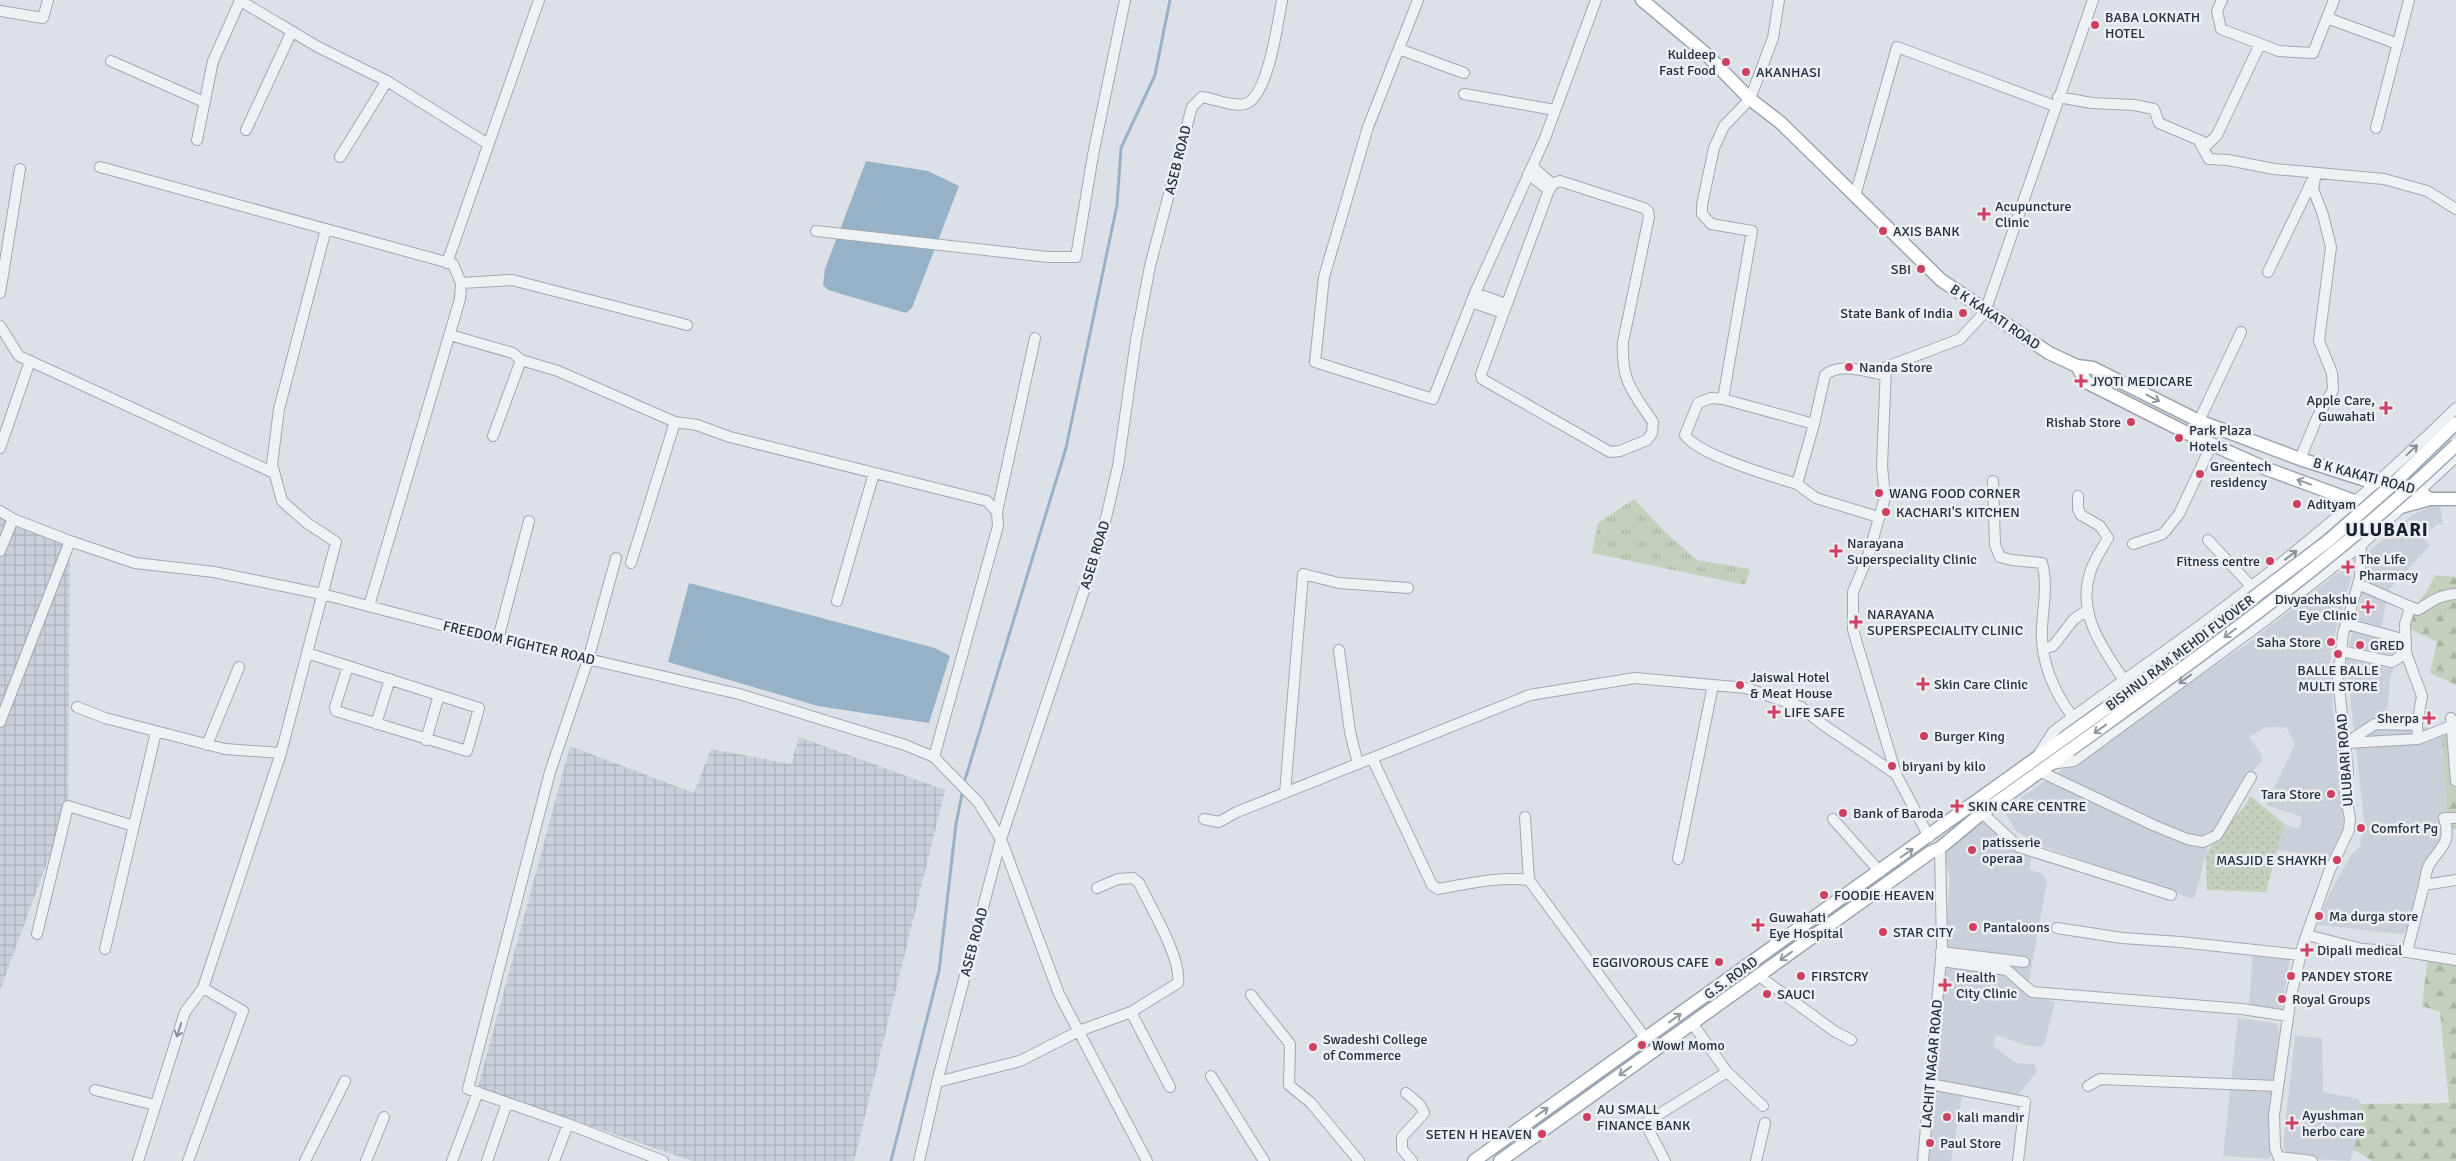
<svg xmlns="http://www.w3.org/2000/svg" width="2456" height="1161" viewBox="0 0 2456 1161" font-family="Signika,sans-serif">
	<defs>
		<pattern id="industrial-grid" width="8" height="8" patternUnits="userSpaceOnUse" patternTransform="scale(1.25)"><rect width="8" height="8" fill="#cad0d9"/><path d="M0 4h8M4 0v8" fill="none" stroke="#adb3bb"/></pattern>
		<pattern id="grass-tufts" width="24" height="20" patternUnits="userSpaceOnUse" patternTransform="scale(1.25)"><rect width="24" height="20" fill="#c4d0bd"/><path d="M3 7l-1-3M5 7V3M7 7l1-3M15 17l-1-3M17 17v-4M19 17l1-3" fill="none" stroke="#a8b3a3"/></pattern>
		<pattern id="forest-firs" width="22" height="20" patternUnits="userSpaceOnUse" patternTransform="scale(1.25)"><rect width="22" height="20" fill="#c4d0bd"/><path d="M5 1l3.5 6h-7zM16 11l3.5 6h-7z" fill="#a8b3a3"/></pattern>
		<pattern id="park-dots" width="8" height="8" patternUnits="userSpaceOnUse" patternTransform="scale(1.25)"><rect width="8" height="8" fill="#c4d0bd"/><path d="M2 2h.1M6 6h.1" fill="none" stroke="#a8b3a3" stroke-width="1.8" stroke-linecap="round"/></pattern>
	</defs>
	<rect width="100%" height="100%" fill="#dce1e7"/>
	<!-- built -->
	<path fill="#cad0d9" d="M2440 505 2443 525 2437 524 2424 537 2429 546 2389 590 2381 629 2401 637 2390 679 2387 717 2418 720 2422 728 2441 727 2447 819 2407 930 2402 934 2319 925 2317 921 2331 891 2351 855 2360 846 2364 821 2346 658 2366 578 2368 560 2367 553 2412 515 2432 506Z
		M2348 568 2352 574 2332 644 2330 667 2333 709 2350 818 2337 846 2328 857 2277 850 2280 829 2284 824 2299 829 2302 817 2266 805 2295 744 2286 727H2266L2249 737 2261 754 2262 760 2240 787 2210 839 2194 899 2038 845 2015 830 2005 813 2007 807 2250 642 2338 573Z
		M1984 821 2031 856 2030 870 2041 873 2047 881 2028 987 2030 994 2055 1002 2045 1042 2041 1047 2028 1046 1996 1035 1993 1046 2006 1056 2016 1063 2034 1064 2037 1071 2016 1098 1963 1091 1951 1161H1926L1950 879 1943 852Z
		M2253 946 2291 952 2281 1011 2249 1005Z
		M2238 1018 2275 1023 2279 1027 2270 1159 2223 1156Z
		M2295 1036 2322 1038 2323 1092 2359 1099 2361 1104 2354 1150 2350 1161 2295 1158 2288 1155 2283 1146Z"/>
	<!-- industrial -->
	<path fill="url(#industrial-grid)" d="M0 508 70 541 68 806 0 990Z
		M799 737 945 790 854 1161H692L478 1087 570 746 694 793 711 749 791 764Z"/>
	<!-- grass -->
	<path fill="url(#grass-tufts)" d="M1634 499 1665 532 1697 560 1750 569 1745 585 1592 553 1598 523Z"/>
	<!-- forest -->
	<path fill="url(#forest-firs)" d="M2435 575 2456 577V685L2430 673 2437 642 2402 625 2427 591Z
		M2456 726V829L2452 828 2447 819 2441 727Z
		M2428 955 2456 962V1161H2372L2354 1150 2361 1104 2449 1103 2440 1012 2422 1006Z"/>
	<!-- park -->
	<path fill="url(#park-dots)" d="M2251 796 2284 824 2266 892 2207 890 2206 855 2221 827 2240 812Z"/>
	<!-- water -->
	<path fill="#97b2c7" d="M866 161 928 171 959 186 912 308 906 313 828 290 823 285 825 269Z
		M689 583 935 648 950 656 929 723 818 706 668 662Z"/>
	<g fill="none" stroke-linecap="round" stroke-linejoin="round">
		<!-- stream -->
		<path stroke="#97b2c7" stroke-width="3" d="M964 783 1066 448 1117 205 1121 148 1155 75 1170 0
			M891 1161 939 971 956 824 963 789"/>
		<!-- minor casing -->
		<g stroke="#a2a8b1" stroke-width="12">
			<path id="minor" d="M239 0 318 47 387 81 488 144
				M1418 0 1368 127 1324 277 1315 362 1433 399 1475 293 1545 138 1596 0
				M1779 0 1773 38 1750 99 1724 126 1714 148 1702 205V214L1711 224 1752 231 1723 399 1814 424 1825 375C1840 362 1867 372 1885 375
				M2222 0 2217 11 2221 29 2279 51 2313 53 2334 0
				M0 11 43 18 48 0
				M2327 18 2398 44
				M1399 49 1464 73
				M111 61 204 102
				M1464 94 1555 110
				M2058 97 2092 103 2134 105 2154 109 2159 123 2208 144 2217 135 2260 44
				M2376 128 2409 0
				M246 130 292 31
				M197 140 213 61 240 1
				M2199 141 2209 159 2228 160 2274 169 2384 179 2427 191 2456 209
				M340 157 387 81
				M1532 166 1553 185
				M100 167 453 264 461 283 460 299 369 606
				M1528 174 1549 190
				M1560 181 1644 208 1648 211 1649 217 1623 342C1621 381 1632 391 1653 422L1652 433 1647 440 1620 451 1610 452 1482 379 1481 374 1549 190 1554 183Z
				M1855 196 1897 47 2055 106
				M816 231 1048 257H1076L1093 155 1125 0
				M447 263 539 0
				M2268 272 2312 181
				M461 283 512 280 687 325
				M0 293 20 169
				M1475 293 1506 304
				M1471 302 1503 313
				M0 326 19 356 274 473
				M450 335 513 353 521 360 493 436
				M521 360 558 371 675 422
				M1723 399 1711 398 1698 403 1685 435C1698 455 1772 476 1797 484
				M2199 421 2241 332
				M1814 424 1797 484 1816 498 1878 517
				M0 448 30 361
				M2300 459 2317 418 2333 390 2332 373 2319 341 2331 247 2323 215 2313 189 2316 173
				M1993 481 1995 545 2000 557 2012 560 2042 563C2048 584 2043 607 2042 628 2040 660 2054 693 2073 717
				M2078 496V509L2081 515 2100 526 2108 538C2102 549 2093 561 2090 573 2077 613 2102 648 2124 680
				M0 511 13 519 70 541 135 563 214 572 322 594 441 625 739 694 905 745 934 757 978 802 1001 839 1059 994 1147 1161
				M997 512 1035 338
				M2208 540 2251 586
				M2133 544 2163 534 2179 514 2212 444
				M0 551 13 519
				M616 558 588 660 550 772 468 1089 568 1124 663 1161
				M631 563 675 422 697 425 730 437 987 501 997 512 998 526 934 757
				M2358 584 2418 610C2431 601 2440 595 2456 594
				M837 601 874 473
				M2410 608 2405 624 2406 653 2422 696 2417 725
				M2347 624 2406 640
				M498 639 529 521
				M2043 649 2053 646 2074 619 2088 610
				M1339 650 1350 732 1358 764
				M2341 651 2392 662 2406 653
				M307 653 479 708 467 751 336 711 335 707 348 666
				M77 707 105 718 225 749 281 753
				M2451 718 2456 781
				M0 722 70 541
				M376 724 390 679
				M426 740 439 695
				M2346 743 2375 724 2417 725 2418 739 2451 726
				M2347 743 2418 739
				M207 745 239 667
				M2039 754 2053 732C2099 697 2147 664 2194 630 2286 562 2375 488 2456 408
				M1372 758 1432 885 1438 889C1467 884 1499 876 1529 880L1646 1039
				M2050 764 2074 761 2266 620 2361 545 2456 457
				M2039 771 2153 825 2187 839 2203 842 2217 835 2251 777
				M1285 793 1303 574 1339 583 1408 588
				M1982 813 2019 847 2171 895
				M1525 817 1529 880
				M1204 819 1219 822 1237 812 1530 695 1635 678 1746 688 1801 707 1822 724 1896 774
				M1833 819 1880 872
				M1929 837 1896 774 1853 630V592L1868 556 1885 497 1882 466 1886 367 1960 339 1985 312 2093 0
				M1678 859 1713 685
				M2424 885C2425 879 2426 871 2429 865 2441 846 2452 843 2444 818H2456
				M2057 928 2122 938 2180 942 2301 955
				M37 934 68 806 134 826
				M2307 935 2362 949 2407 952 2456 960
				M105 949 156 732
				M1941 952 2024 962
				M2407 952 2424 885 2456 880
				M1941 961 2007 970 2032 992 2242 1009 2288 1016
				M1759 976 1834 1031 1851 1040
				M1251 995 1290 1044 1289 1085 1311 1103 1359 1161
				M1131 1012 1170 1087
				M1692 1023 1727 1072
				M1211 1076 1264 1161
				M937 1082 1020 1061 1079 1031 1131 1012 1178 983C1182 959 1150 906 1139 883L1133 878 1118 879 1097 888
				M1930 1084 2025 1102 2018 1161
				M2088 1086 2100 1079 2278 1086
				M95 1090 155 1105
				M1406 1093 1420 1105 1424 1113 1402 1137V1149L1412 1161
				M2279 1157 2312 1161
				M138 1161 185 1012 203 988
				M188 1161 243 1011 203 988 281 753 336 542 307 523 282 501 272 464 279 409 326 229
				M305 1161 345 1081
				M366 1161 384 1117
				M452 1161 478 1092
				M487 1161 507 1103
				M554 1161 568 1124
				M919 1161 937 1082 1001 839 1086 585 1106 518 1118 466 1136 340 1150 266 1190 114 1192 107 1202 97C1216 99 1231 107 1245 104 1268 98 1278 22 1282 0
				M1665 1161 1645 1123 1727 1072 1763 1106
				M1756 1161 1765 1123
				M1923 1161 1942 947 1940 848
				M2280 1161 2275 1148 2274 1115 2291 996 2303 945 2329 872 2349 830 2350 818 2345 794 2348 772 2338 678 2343 634 2360 578 2361 545 2354 501"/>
		</g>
		<!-- major casing -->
		<g stroke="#9ca6b2" stroke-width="15">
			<path id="major" d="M1642 0 1705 53 1750 99 1781 123 1941 280 2049 353 2077 366 2093 368 2199 421 2300 459 2375 483 2419 491 2430 499
				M2077 366 2086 382 2191 435 2267 469 2354 501 2373 506 2401 507 2430 499H2456
				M2392 485 2456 423
				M1474 1161 2063 739
				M1500 1161 1931 852 1940 848 1982 813 2070 750"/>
		</g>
		<!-- minor -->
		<use href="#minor" stroke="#eff2f5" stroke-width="10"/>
		<!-- major -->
		<use href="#major" stroke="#fff" stroke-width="12"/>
		<!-- major-bridge casing -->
		<g stroke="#9ca6b2" stroke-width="15" stroke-linecap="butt">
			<path id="major-bridge" d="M2063 739 2129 692 2328 541 2392 485
				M2070 750C2203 654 2337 559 2456 445"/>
		</g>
		<!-- major-bridge -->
		<use href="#major-bridge" stroke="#fff" stroke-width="12"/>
	</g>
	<!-- one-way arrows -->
	<defs><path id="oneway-shaft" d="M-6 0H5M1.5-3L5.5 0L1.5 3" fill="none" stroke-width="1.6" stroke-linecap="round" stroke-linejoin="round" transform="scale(1.25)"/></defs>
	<g stroke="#92989e">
		<use href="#oneway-shaft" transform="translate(2153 398) rotate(27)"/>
		<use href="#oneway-shaft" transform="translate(2304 482) rotate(-160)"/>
		<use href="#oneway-shaft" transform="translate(2230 633) rotate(143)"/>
		<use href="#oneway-shaft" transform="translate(2100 729) rotate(144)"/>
		<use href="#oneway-shaft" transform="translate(1907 853) rotate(-35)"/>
		<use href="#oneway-shaft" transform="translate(1786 956) rotate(144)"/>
		<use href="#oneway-shaft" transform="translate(1675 1018) rotate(-36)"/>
		<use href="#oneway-shaft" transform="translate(1625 1071) rotate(144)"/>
		<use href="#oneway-shaft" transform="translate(1542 1112) rotate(-35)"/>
	</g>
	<g stroke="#8a9199">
		<use href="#oneway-shaft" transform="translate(2412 450) rotate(-43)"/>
		<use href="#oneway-shaft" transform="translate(2291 555) rotate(-38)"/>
		<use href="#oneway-shaft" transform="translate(2185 679) rotate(144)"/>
		<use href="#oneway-shaft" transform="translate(179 1030) rotate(108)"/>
	</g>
	<!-- markers -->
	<g fill="#ce3f60" stroke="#ecf0f4" stroke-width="2">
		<circle cx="2095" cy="25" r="5"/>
		<circle cx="1726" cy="62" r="5"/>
		<circle cx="1746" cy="72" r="5"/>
		<path d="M1981.5 206.5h5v5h5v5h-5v5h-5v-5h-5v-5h5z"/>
		<circle cx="1883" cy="231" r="5"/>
		<circle cx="1921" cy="269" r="5"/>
		<circle cx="1963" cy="313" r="5"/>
		<circle cx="1849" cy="367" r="5"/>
		<path d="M2078.5 373.5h5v5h5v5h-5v5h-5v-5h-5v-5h5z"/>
		<path d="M2383.5 400.5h5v5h5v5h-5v5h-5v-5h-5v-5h5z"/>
		<circle cx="2131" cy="422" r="5"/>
		<circle cx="2179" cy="438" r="5"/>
		<circle cx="2200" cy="474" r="5"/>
		<circle cx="1879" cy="493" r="5"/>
		<circle cx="2297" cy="504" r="5"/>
		<circle cx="1886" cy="512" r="5"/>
		<path d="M1833.5 543.5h5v5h5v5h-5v5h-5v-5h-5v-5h5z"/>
		<circle cx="2270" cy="561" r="5"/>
		<path d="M2345.5 559.5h5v5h5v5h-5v5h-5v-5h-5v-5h5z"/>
		<path d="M2365.5 599.5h5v5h5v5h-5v5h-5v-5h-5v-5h5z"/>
		<path d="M1853.5 614.5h5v5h5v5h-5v5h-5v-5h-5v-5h5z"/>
		<circle cx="2331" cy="642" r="5"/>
		<circle cx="2360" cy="645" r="5"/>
		<circle cx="2338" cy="654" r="5"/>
		<path d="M1920.5 676.5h5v5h5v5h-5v5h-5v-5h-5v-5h5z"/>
		<circle cx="1740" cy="685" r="5"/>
		<path d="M1771.5 704.5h5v5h5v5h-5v5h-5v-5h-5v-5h5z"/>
		<path d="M2426.5 710.5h5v5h5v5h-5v5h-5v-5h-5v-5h5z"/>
		<circle cx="1924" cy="736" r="5"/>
		<circle cx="1892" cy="766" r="5"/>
		<circle cx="2331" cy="794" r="5"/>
		<path d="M1954.5 798.5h5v5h5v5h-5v5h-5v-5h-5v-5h5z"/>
		<circle cx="1843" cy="813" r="5"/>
		<circle cx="2361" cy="828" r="5"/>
		<circle cx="1972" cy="850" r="5"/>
		<circle cx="2337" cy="860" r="5"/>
		<circle cx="1824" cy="895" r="5"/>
		<circle cx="2319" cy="916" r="5"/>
		<path d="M1755.5 917.5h5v5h5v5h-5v5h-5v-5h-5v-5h5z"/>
		<circle cx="1973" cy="927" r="5"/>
		<circle cx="1883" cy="932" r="5"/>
		<path d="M2304.5 942.5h5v5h5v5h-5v5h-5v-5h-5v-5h5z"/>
		<circle cx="1719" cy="962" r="5"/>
		<circle cx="1801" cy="976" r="5"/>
		<circle cx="2291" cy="976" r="5"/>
		<path d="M1942.5 977.5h5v5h5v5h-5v5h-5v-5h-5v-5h5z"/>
		<circle cx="1767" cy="994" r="5"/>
		<circle cx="2282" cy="999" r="5"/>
		<circle cx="1642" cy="1045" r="5"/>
		<circle cx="1313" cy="1047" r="5"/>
		<circle cx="1587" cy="1117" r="5"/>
		<circle cx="1947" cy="1117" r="5"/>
		<path d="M2289.5 1115.5h5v5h5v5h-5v5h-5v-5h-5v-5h5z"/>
		<circle cx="1542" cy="1134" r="5"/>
		<circle cx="1930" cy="1143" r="5"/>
	</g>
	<g text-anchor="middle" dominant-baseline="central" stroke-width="5" stroke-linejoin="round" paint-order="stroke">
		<!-- poi labels -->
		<g font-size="14" fill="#26303d" stroke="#ecf0f4" text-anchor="start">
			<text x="2105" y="17">BABA LOKNATH<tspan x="2105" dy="16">HOTEL</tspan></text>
			<text x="1716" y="54" text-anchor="end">Kuldeep<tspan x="1716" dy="16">Fast Food</tspan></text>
			<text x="1756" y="72">AKANHASI</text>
			<text x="1995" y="206">Acupuncture<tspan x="1995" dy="16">Clinic</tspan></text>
			<text x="1893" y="231">AXIS BANK</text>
			<text x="1911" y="269" text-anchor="end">SBI</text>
			<text x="1953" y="313" text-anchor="end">State Bank of India</text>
			<text x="1859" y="367">Nanda Store</text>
			<text x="2091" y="381">JYOTI MEDICARE</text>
			<text x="2375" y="400" text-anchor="end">Apple Care,<tspan x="2375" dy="16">Guwahati</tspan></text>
			<text x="2121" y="422" text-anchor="end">Rishab Store</text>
			<text x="2189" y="430">Park Plaza<tspan x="2189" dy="16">Hotels</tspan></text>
			<text x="2210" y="466">Greentech<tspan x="2210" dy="16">residency</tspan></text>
			<text x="1889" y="493">WANG FOOD CORNER</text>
			<text x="2307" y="504">Adityam</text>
			<text x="1896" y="512">KACHARI'S KITCHEN</text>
			<text x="1847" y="543">Narayana<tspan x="1847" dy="16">Superspeciality Clinic</tspan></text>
			<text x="2359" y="559">The Life<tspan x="2359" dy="16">Pharmacy</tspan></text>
			<text x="2260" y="561" text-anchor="end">Fitness centre</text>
			<text x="2357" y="599" text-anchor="end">Divyachakshu<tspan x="2357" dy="16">Eye Clinic</tspan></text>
			<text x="1867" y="614">NARAYANA<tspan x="1867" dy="16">SUPERSPECIALITY CLINIC</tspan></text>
			<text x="2321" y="642" text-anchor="end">Saha Store</text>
			<text x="2370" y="645">GRED</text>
			<text x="2338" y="670" text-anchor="middle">BALLE BALLE<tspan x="2338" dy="16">MULTI STORE</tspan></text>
			<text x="1750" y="677">Jaiswal Hotel<tspan x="1750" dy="16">&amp; Meat House</tspan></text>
			<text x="1934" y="684">Skin Care Clinic</text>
			<text x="1784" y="712">LIFE SAFE</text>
			<text x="2419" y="718" text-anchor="end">Sherpa</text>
			<text x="1934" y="736">Burger King</text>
			<text x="1902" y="766">biryani by kilo</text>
			<text x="2321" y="794" text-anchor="end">Tara Store</text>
			<text x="1968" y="806">SKIN CARE CENTRE</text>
			<text x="1853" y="813">Bank of Baroda</text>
			<text x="2371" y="828">Comfort Pg</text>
			<text x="1982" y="842">patisserie<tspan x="1982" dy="16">operaa</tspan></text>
			<text x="2327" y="860" text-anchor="end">MASJID E SHAYKH</text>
			<text x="1834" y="895">FOODIE HEAVEN</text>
			<text x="2329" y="916">Ma durga store</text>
			<text x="1769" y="917">Guwahati<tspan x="1769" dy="16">Eye Hospital</tspan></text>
			<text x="1983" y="927">Pantaloons</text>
			<text x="1893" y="932">STAR CITY</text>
			<text x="2317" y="950">Dipali medical</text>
			<text x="1709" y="962" text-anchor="end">EGGIVOROUS CAFE</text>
			<text x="1811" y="976">FIRSTCRY</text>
			<text x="2301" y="976">PANDEY STORE</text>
			<text x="1956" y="977">Health<tspan x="1956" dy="16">City Clinic</tspan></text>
			<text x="1777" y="994">SAUCI</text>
			<text x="2292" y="999">Royal Groups</text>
			<text x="1323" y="1039">Swadeshi College<tspan x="1323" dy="16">of Commerce</tspan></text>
			<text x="1652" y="1045">Wow! Momo</text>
			<text x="1597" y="1109">AU SMALL<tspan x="1597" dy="16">FINANCE BANK</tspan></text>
			<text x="2302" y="1115">Ayushman<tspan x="2302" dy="16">herbo care</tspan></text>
			<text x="1957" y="1117">kali mandir</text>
			<text x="1532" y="1134" text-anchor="end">SETEN H HEAVEN</text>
			<text x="1940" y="1143">Paul Store</text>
		</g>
		<!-- street labels -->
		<g font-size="14" fill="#26303d" stroke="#ecf0f4">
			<text transform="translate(1178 160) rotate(-76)">ASEB ROAD</text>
			<text transform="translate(1995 317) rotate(34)">B K KAKATI ROAD</text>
			<text transform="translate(2364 476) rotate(15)">B K KAKATI ROAD</text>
			<text transform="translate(1095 555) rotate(-73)">ASEB ROAD</text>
			<text transform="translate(519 643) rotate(13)">FREEDOM FIGHTER ROAD</text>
			<text transform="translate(2180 653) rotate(-37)">BISHNU RAM MEHDI FLYOVER</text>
			<text transform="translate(2345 760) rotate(-94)">ULUBARI ROAD</text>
			<text transform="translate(974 942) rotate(-75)">ASEB ROAD</text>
			<text transform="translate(1731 978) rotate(-36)">G.S. ROAD</text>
			<text transform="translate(1932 1064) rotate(-85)">LACHIT NAGAR ROAD</text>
		</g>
		<!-- district labels -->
		<g font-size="19" font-weight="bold" letter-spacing="1" fill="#19212d" stroke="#ecf0f4">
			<text x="2387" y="530">ULUBARI</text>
		</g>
	</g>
</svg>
